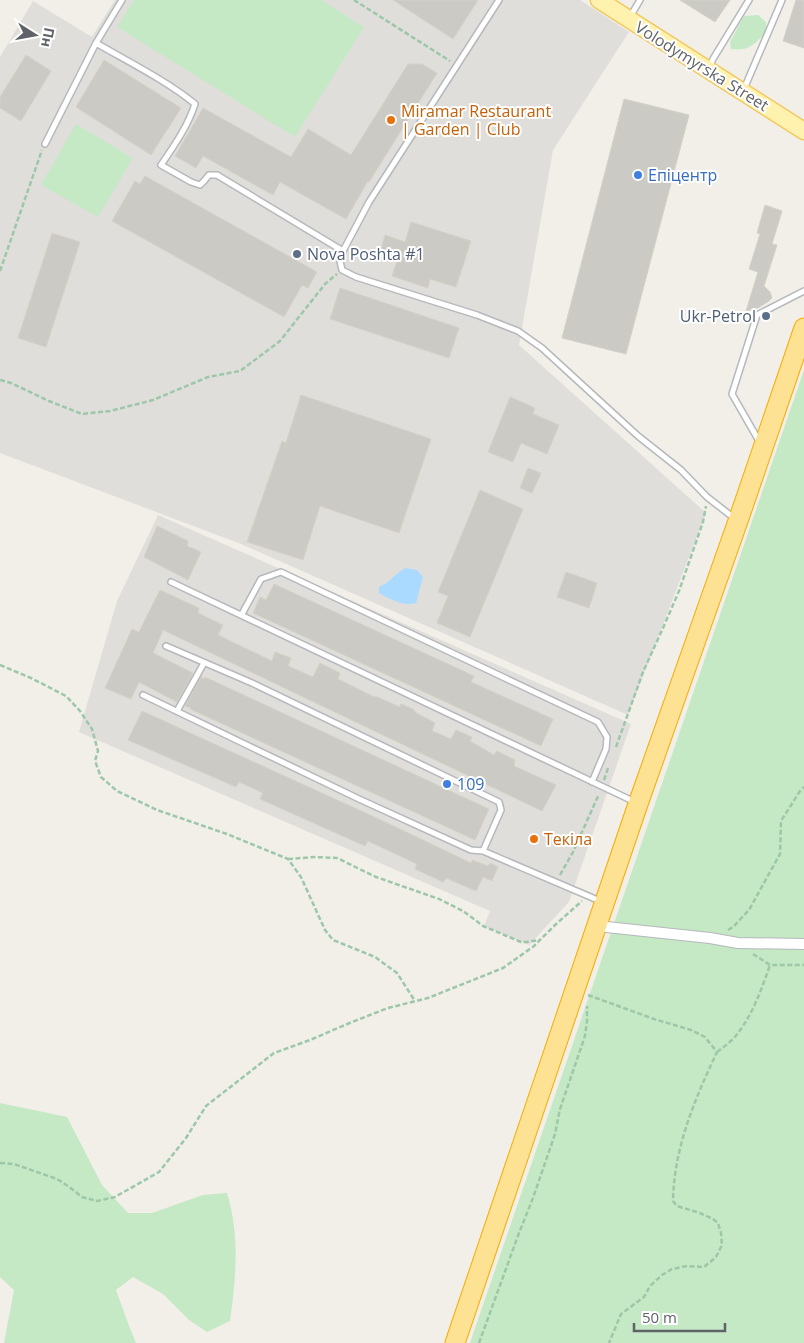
<svg xmlns="http://www.w3.org/2000/svg" width="804" height="1343" viewBox="0 0 804 1343" font-family="'Open Sans',sans-serif">
	<rect width="100%" height="100%" fill="#f1efe8"/>
	<!-- industrial -->
	<path fill="#e0deda" d="M115 0H580L629 32 553 150 519 345 706 513 628 715 241 544 0 453V57L33 1 92 37Z
		M158 515 631 724 569 902 529 945 484 926 490 911 79 732 117 601Z"/>
	<!-- green -->
	<path fill="#c5e8c5" d="M134 0H321L364 27 295 137 117 27Z
		M758 15 766 22V32C754 45 749 51 731 49L730 42 744 16Z
		M76 124 133 158 98 217 41 185Z
		M804 370V1343H470Z
		M0 1103 67 1117 102 1185 128 1213H152L203 1195 227 1193C240 1236 236 1277 230 1321L207 1332 189 1320 163 1294 133 1277 116 1290 129 1326 136 1343H4L14 1290 0 1277Z"/>
	<!-- water -->
	<path fill="#aadaff" d="M405 568 417 570 423 577 416 603C403 607 390 599 379 593V587C389 583 395 574 405 568Z"/>
	<!-- building -->
	<path fill="#cccac5" stroke="#d6d1c6" d="M393 0H478L453 39Z
		M680 0H730L715 22Z
		M796 0H804V48L783 41Z
		M26 55 51 71 21 121 0 108V97Z
		M104 60 181 108 151 155 76 107Z
		M408 64H422L437 73 369 182 368 181 346 219 280 182 273 195 203 156 196 168 175 156 203 108 291 157 308 129 351 155Z
		M624 99 689 115 626 354 562 338Z
		M145 176 317 272 308 288 302 285 284 317 112 221 135 181 140 184Z
		M765 205 782 211 772 244 777 245 764 286 770 292 772 298 769 301 758 308 746 311 758 272 749 269 760 234 757 233Z
		M411 222 471 241 456 287 430 279 428 288 392 276 399 256 381 250 385 235 405 242Z
		M52 233 80 242 46 347 18 338Z
		M340 288 459 328 449 358 330 319Z
		M301 395 431 439 399 533 320 506 303 560 247 542 282 441 286 443Z
		M510 397 535 408 533 414 559 425 547 454 521 443 513 462 488 452Z
		M528 468 541 473 532 493 520 488Z
		M480 490 523 509 470 637 437 623 448 596 438 592Z
		M157 526 188 541 187 546 201 552 188 580 144 557Z
		M566 572 597 583 589 608 557 597Z
		M274 584 474 676 471 682 553 719 541 746 253 613 260 597 266 600Z
		M160 590 199 608 198 613 223 625 218 635 272 661 275 652 291 658 288 666 313 677 320 663 340 673 338 679 374 697H377L400 707 401 704 413 709 416 713 435 723 432 731 451 739 456 730 472 737 470 741 494 755 497 751 515 760 514 766 556 785 542 811 163 630 153 653 193 673 177 702 139 682 131 699 105 688 132 629 139 632Z
		M201 677 205 679V677L489 809 475 840 190 709 191 708 185 706Z
		M142 711 381 820 471 863 472 860 488 866 490 863 498 867 492 881 483 877 476 891 446 878 443 882 415 869 417 864 368 841 365 846 260 799 263 793 239 782 236 787 128 740Z"/>
	<g fill="none" stroke-linecap="round" stroke-linejoin="round">
		<!-- lane casing -->
		<g stroke="#b5b8bc" stroke-width="8">
			<path id="lane" d="M499 0 369 202 343 251 340 261 342 270 356 277 477 315 518 331 542 348 638 436 681 470 707 497 734 518
				M630 17 640 0
				M96 43C127 61 167 81 195 104 188 126 174 146 161 165L191 182 200 185 204 181 209 175H217L343 251
				M709 68 713 59 749 0
				M744 89 782 0
				M45 144 96 43 122 0
				M759 441 732 394 757 315 804 291
				M171 582 635 802
				M242 614 261 579 281 572 598 722 607 737 606 749 592 782
				M166 646 252 683 499 802 501 810 483 851
				M143 695 359 799 471 850 483 851 600 901
				M177 711 204 663"/>
		</g>
		<!-- street casing -->
		<g stroke="#b5b8bc" stroke-width="12">
			<path id="street" d="M597 926 710 938 738 943 804 944"/>
		</g>
		<!-- primary casing -->
		<g stroke="#f2c960" stroke-width="19">
			<path id="primary" d="M599 0 804 131"/>
		</g>
		<!-- highway casing -->
		<g stroke="#f9ab00" stroke-width="21">
			<path id="highway" d="M455 1343 638 804 738 521 804 328"/>
		</g>
		<!-- path -->
		<path stroke="#9cc7a9" stroke-width="2.5" stroke-dasharray="5 2.5" stroke-linecap="butt" d="M354 0 450 61
			M0 271 42 150
			M0 380 11 383 49 401 82 414 110 411 153 400 208 377 240 371 280 341 325 284 337 274
			M0 665 31 678 66 696 80 711 92 729 98 751 95 761 101 777 117 791 157 810 227 834 288 859 301 877 325 930 333 940 375 957 397 973 415 1001
			M616 747 643 672 663 628 679 591 703 522 706 506
			M604 780 608 768
			M288 859 315 857 337 858 376 877 439 899 463 911 483 926 521 942H527L540 940
			M560 875 573 852 599 794
			M728 930 733 927 749 910 780 854 781 821 800 791 804 787
			M753 954 770 965H804
			M588 995 654 1019 691 1030 705 1037 717 1052C695 1099 674 1147 673 1201L677 1206 700 1213 713 1219 718 1223 721 1233 722 1245 716 1257 709 1263 704 1267 687 1266 672 1269 662 1275 650 1286 644 1297 621 1314 609 1343
			M717 1052C722 1048 728 1044 733 1039 751 1019 761 991 770 965
			M0 1163 14 1164 57 1179 68 1186 82 1197 97 1201 115 1197 159 1172 186 1138 206 1106 274 1053 310 1040 352 1022 388 1008 428 998 503 968 534 946 555 925 582 901
			M479 1343 519 1233 533 1198 555 1134 560 1109 585 1036 587 1021V1006"/>
		<!-- lane -->
		<use href="#lane" stroke="#fff" stroke-width="5"/>
		<!-- street -->
		<use href="#street" stroke="#fff" stroke-width="10"/>
		<!-- primary -->
		<use href="#primary" stroke="#fff2af" stroke-width="16"/>
		<!-- highway -->
		<use href="#highway" stroke="#fde293" stroke-width="19"/>
	</g>
	<!-- markers -->
	<g fill="#e8710a" stroke="#fff" stroke-width="2">
		<circle cx="391" cy="120" r="5"/>
		<circle cx="534" cy="839" r="5"/>
	</g>
	<g fill="#3f7fe0" stroke="#fff" stroke-width="2">
		<circle cx="638" cy="175" r="5"/>
		<circle cx="447" cy="784" r="5"/>
	</g>
	<g fill="#5c6f8a" stroke="#fff" stroke-width="2">
		<circle cx="297" cy="254" r="5"/>
		<circle cx="766" cy="316" r="5"/>
	</g>
	<g text-anchor="middle" dominant-baseline="central" stroke-width="4" stroke-linejoin="round" paint-order="stroke">
		<!-- street labels -->
		<g font-size="16" fill="#5f6368" stroke="#fff">
			<text transform="translate(702 66) rotate(32)">Volodymyrska Street</text>
		</g>
		<!-- food labels -->
		<g font-size="16" fill="#c56008" stroke="#fff" text-anchor="start">
			<text x="401" y="111">Miramar Restaurant<tspan x="401" dy="18">| Garden | Club</tspan></text>
			<text x="544" y="839">Текіла</text>
		</g>
		<!-- shop labels -->
		<g font-size="16" fill="#366cbe" stroke="#fff" text-anchor="start">
			<text x="648" y="175">Епіцентр</text>
			<text x="457" y="784">109</text>
		</g>
		<!-- service labels -->
		<g font-size="16" fill="#4e5e75" stroke="#fff" text-anchor="start">
			<text x="307" y="254">Nova Poshta #1</text>
			<text x="756" y="316" text-anchor="end">Ukr-Petrol</text>
		</g>
	</g>
	<!-- north arrow -->
	<g transform="translate(35 35) rotate(101)" stroke="#ffffff" stroke-width="4" paint-order="stroke">
	<path d="M0-4L9 19L0 12L-9 19Z" fill="#5f6368"/>
	<text y="-8" font-size="14" font-weight="bold" text-anchor="middle" fill="#5f6368">Пн</text>
	</g>
	<!-- scale -->
	<path d="M634 1323v8h91v-8" fill="none" stroke="#5f6368" stroke-width="2.5"/>
	<text x="642" y="1323" font-size="15" fill="#5f6368" stroke="#ffffff" stroke-width="4" paint-order="stroke">50 m</text>
</svg>
